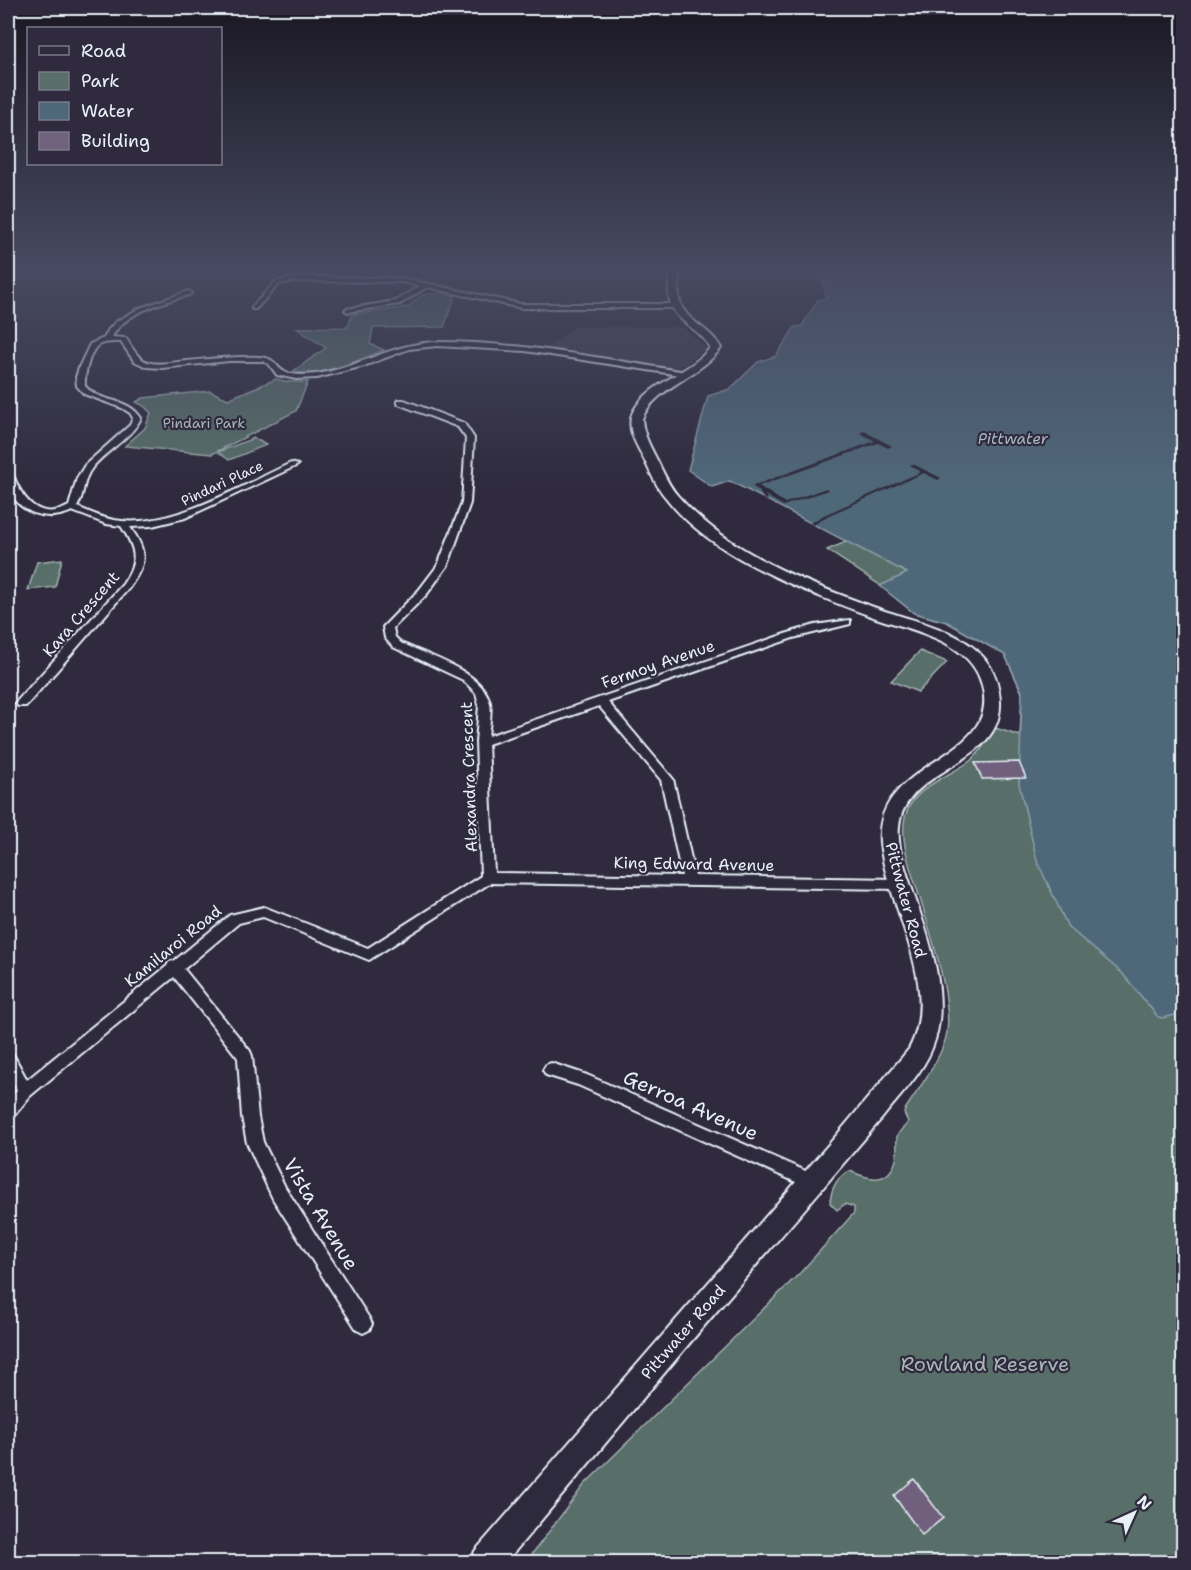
<svg xmlns="http://www.w3.org/2000/svg" width="1191" height="1570" viewBox="0 0 1191 1570" font-family="'Shantell Sans',sans-serif">
	<rect width="100%" height="100%" fill="#2f2a3d"/>
	<filter id="ink" filterUnits="userSpaceOnUse"><feTurbulence type="fractalNoise" baseFrequency=".0167" numOctaves="2"/><feDisplacementMap in="SourceGraphic" scale="12" xChannelSelector="R" yChannelSelector="G"/><feConvolveMatrix kernelMatrix="1 2 1 2 8 2 1 2 1" color-interpolation-filters="sRGB"/></filter>
	<g filter="url(#ink)">
		<!-- built -->
		<path fill="#423a50" d="M576 327H683L707 349 678 369 546 348Z"/>
		<!-- green -->
		<path fill="#596e68" stroke="#a0b0b0" stroke-width="1.5" d="M442 293 455 296 444 327 373 328 370 344 384 350C360 360 317 379 292 372L326 348 296 328 348 327 352 315 408 307 422 295Z
			M276 379 288 382H308L296 411 212 454 125 446 145 428 151 413 144 406 136 402 143 398 210 391 228 399Z
			M254 438 266 445 229 460 218 452Z
			M848 541 888 562H920L1184 827 1183 1562H526L584 1485 800 1273 854 1213V1207L845 1204 837 1210 830 1203C831 1190 836 1177 850 1171 868 1179 888 1186 896 1160 898 1153 896 1144 897 1137 899 1130 905 1128 908 1122L904 1113 906 1108C919 1088 944 1055 947 1032 952 995 930 932 919 895 911 871 897 835 907 811 918 785 950 776 970 761 981 753 988 739 995 728L1020 736 1022 693 1005 655 947 622 914 613 877 583 827 550Z
			M62 559 55 587 28 590 37 562Z
			M920 651 947 662 918 692 891 681Z"/>
		<!-- water -->
		<path fill="#4f6879" stroke="#8c9fac" stroke-width="1.5" d="M813 268H1183V1013L1163 1018 1158 1017 1122 973 1068 927 1037 861 1019 784 1022 692 1005 655 947 622 914 613 880 586 907 573 730 481 712 487 688 470 708 396 730 389 758 362 776 356 795 327 802 326 818 300 827 298 819 271Z"/>
		<!-- pier -->
		<path fill="#2f2a3d" d="M864 431 892 446 888 448 878 443 759 486 785 503 826 488 828 490 783 506 765 495 768 501 763 498 759 491 752 486 875 441 860 433Z
			M913 464 941 478 938 480 924 473 827 516 814 525 810 523 824 515 921 472 910 465Z"/>
		<!-- building -->
		<path fill="#70617d" stroke="#e8f1f8" stroke-width="1.5" d="M1019 762 1026 778 982 779 975 763Z
			M914 1479 943 1518 922 1535 894 1496Z"/>
		<g fill="none" stroke-linecap="round" stroke-linejoin="round">
			<!-- minor casing -->
			<g stroke="#e8f1f8" stroke-width="4">
				<path id="minor" d="M12 268H21L8 275V271Z
					M295 277 402 278 521 304H676L679 306 676 308H521L427 287 400 304 348 312 345 310 346 309 396 301 420 286 402 282 295 281 279 284 256 309H252V307L275 282Z
					M189 291 191 292V294C166 302 125 311 112 337L126 338C132 348 139 361 151 363 162 365 175 362 187 361 211 359 235 356 259 357 277 358 274 367 285 372 294 376 307 375 316 374 358 368 395 342 439 342 522 342 604 359 686 372L690 374 686 376 525 351 437 346 409 349 364 366 317 378 296 379 277 375 269 364 262 361H229L162 368 147 367 134 361 121 342C113 342 103 341 96 347 89 355 84 376 85 386 100 404 127 396 141 418 131 439 106 450 92 468 82 480 85 495 77 507 92 513 106 520 122 521 175 526 243 485 291 463L298 465 185 518 152 526 130 527C148 552 147 563 129 588L26 706H18L16 703 18 700 123 584C139 560 136 549 121 526L106 524 72 511C47 523 15 513 8 484 7 480 8 474 8 470L12 472C22 500 39 522 69 506L77 478 85 465 130 425 133 418 130 413 122 408 84 394 77 386 76 377 80 365 90 344 104 338 109 329 117 321 140 308Z
					M398 400H404L464 423 474 438 470 503 448 565 427 594 393 628 395 637 401 643C427 655 484 672 490 703 492 713 489 726 488 736L785 634 815 625 850 620V624L793 638 608 702 673 779 695 876 900 879 905 881 907 884 905 887 900 889 490 883 369 960 263 917 239 923 184 969 250 1051 252 1056 258 1117 263 1142 285 1187 369 1318 372 1324 369 1330 363 1333 357 1330 273 1199 247 1143 242 1117 238 1058 174 977 30 1096 13 1117 8 1119V1101L17 1090 8 1073V1053L13 1054 27 1080 167 966 169 962 174 961 230 915 264 907 368 948 481 876 476 742 479 705 476 693 463 680 393 647 385 638 383 627 419 590 438 565 462 503 466 438 458 427 398 404ZM599 706 661 780 682 876 494 873 488 744Z
					M551 1063 587 1075 819 1177 821 1182 819 1187 813 1190 807 1187 578 1085 546 1075 543 1070 546 1065Z"/>
			</g>
			<!-- secondary casing -->
			<g stroke="#e8f1f8" stroke-width="4">
				<path id="secondary" d="M670 268H680C679 279 677 292 680 302 686 322 712 329 721 348 701 376 654 388 642 419 643 435 651 448 658 462 664 474 669 486 678 496 728 553 809 584 879 609 913 621 960 629 984 658 995 671 999 684 1000 701 1003 761 921 765 902 813 893 838 904 865 912 889 927 934 950 991 935 1040 926 1070 902 1093 883 1117 854 1151 826 1184 797 1218 698 1331 603 1447 506 1562H471L475 1551 836 1136 909 1049C943 986 886 905 880 842 873 756 1010 761 980 679 966 640 911 630 876 618 856 611 836 603 816 595 764 573 703 545 667 499 657 488 651 474 645 461 637 445 624 427 634 410 650 382 690 373 710 348 701 329 676 323 670 302 667 291 670 279 670 268Z"/>
			</g>
			<!-- minor -->
			<use href="#minor" fill="#2f2a3d" fill-rule="evenodd"/>
			<!-- secondary -->
			<use href="#secondary" fill="#2f2a3d" fill-rule="evenodd"/>
		</g>
	</g>
	<!-- sky -->
	<linearGradient id="sky" x2="0" y2="1"><stop stop-color="#1a1722"/><stop offset="0.55" stop-color="#474a62"/><stop offset="1" stop-color="#474a62" stop-opacity="0"/></linearGradient>
	<rect width="1191" height="488" fill="url(#sky)"/>
	<g text-anchor="middle" dominant-baseline="central" stroke-width="4.5" stroke-linejoin="round" paint-order="stroke">
		<!-- far-park labels -->
		<g font-size="14" fill="#a8b6b7" stroke="#2f2a3d">
			<text x="204" y="423">Pindari Park</text>
		</g>
		<!-- far-street labels -->
		<g font-size="14" fill="#e8f1f8" stroke="#2f2a3d">
			<text transform="translate(222 483) rotate(-25)">Pindari Place</text>
		</g>
		<!-- far-water labels -->
		<g font-size="15" font-style="italic" fill="#abbac5" stroke="#2f2a3d">
			<text x="1013" y="439">Pittwater</text>
		</g>
		<!-- street labels -->
		<g font-size="16" fill="#e8f1f8" stroke="#2f2a3d">
			<text transform="translate(81 614) rotate(-49)">Kara Crescent</text>
			<text transform="translate(658 664) rotate(-19)">Fermoy Avenue</text>
			<text transform="translate(469 777) rotate(-92)">Alexandra Crescent</text>
			<text transform="translate(694 864) rotate(1)">King Edward Avenue</text>
			<text transform="translate(906 900) rotate(75)">Pittwater Road</text>
			<text transform="translate(173 946) rotate(-39)">Kamilaroi Road</text>
			<text transform="translate(683 1332) rotate(-49)">Pittwater Road</text>
		</g>
		<!-- near-street labels -->
		<g font-size="20" fill="#e8f1f8" stroke="#2f2a3d">
			<text transform="translate(691 1105) rotate(24)">Gerroa Avenue</text>
			<text transform="translate(321 1214) rotate(59)">Vista Avenue</text>
		</g>
		<!-- near-park labels -->
		<g font-size="20" fill="#a8b6b7" stroke="#2f2a3d">
			<text x="985" y="1364">Rowland Reserve</text>
		</g>
	</g>
	<!-- margin -->
	<rect width="1191" height="1570" fill="none" stroke="#2f2a3d" stroke-width="30"/>
	<rect x="15" y="15" width="1161" height="1540" fill="none" stroke="#e8f1f8" stroke-width="2" filter="url(#ink)"/>
	<!-- legend -->
	<rect x="27" y="27" width="195" height="138" fill="#2f2a3d" stroke="#797a88" stroke-width="1.5"/>
	<rect x="39" y="46" width="30" height="9" fill="#2f2a3d" stroke="#797a88" stroke-width="1.5"/>
	<text x="81" y="57" font-size="18" fill="#e8f1f8">Road</text>
	<rect x="39" y="72" width="30" height="18" fill="#596e68" stroke="#797a88" stroke-width="1.5"/>
	<text x="81" y="87" font-size="18" fill="#e8f1f8">Park</text>
	<rect x="39" y="102" width="30" height="18" fill="#4f6879" stroke="#797a88" stroke-width="1.5"/>
	<text x="81" y="117" font-size="18" fill="#e8f1f8">Water</text>
	<rect x="39" y="132" width="30" height="18" fill="#70617d" stroke="#797a88" stroke-width="1.5"/>
	<text x="81" y="147" font-size="18" fill="#e8f1f8">Building</text>
	<!-- north arrow -->
	<g transform="translate(1134 1513) rotate(45)" stroke="#2f2a3d" stroke-width="4.5" paint-order="stroke">
	<path d="M0-4.5L10 22L0 15L-10 22Z" fill="#e8f1f8"/>
	<text y="-9" font-size="16" font-weight="bold" text-anchor="middle" fill="#e8f1f8">N</text>
	</g>
</svg>
